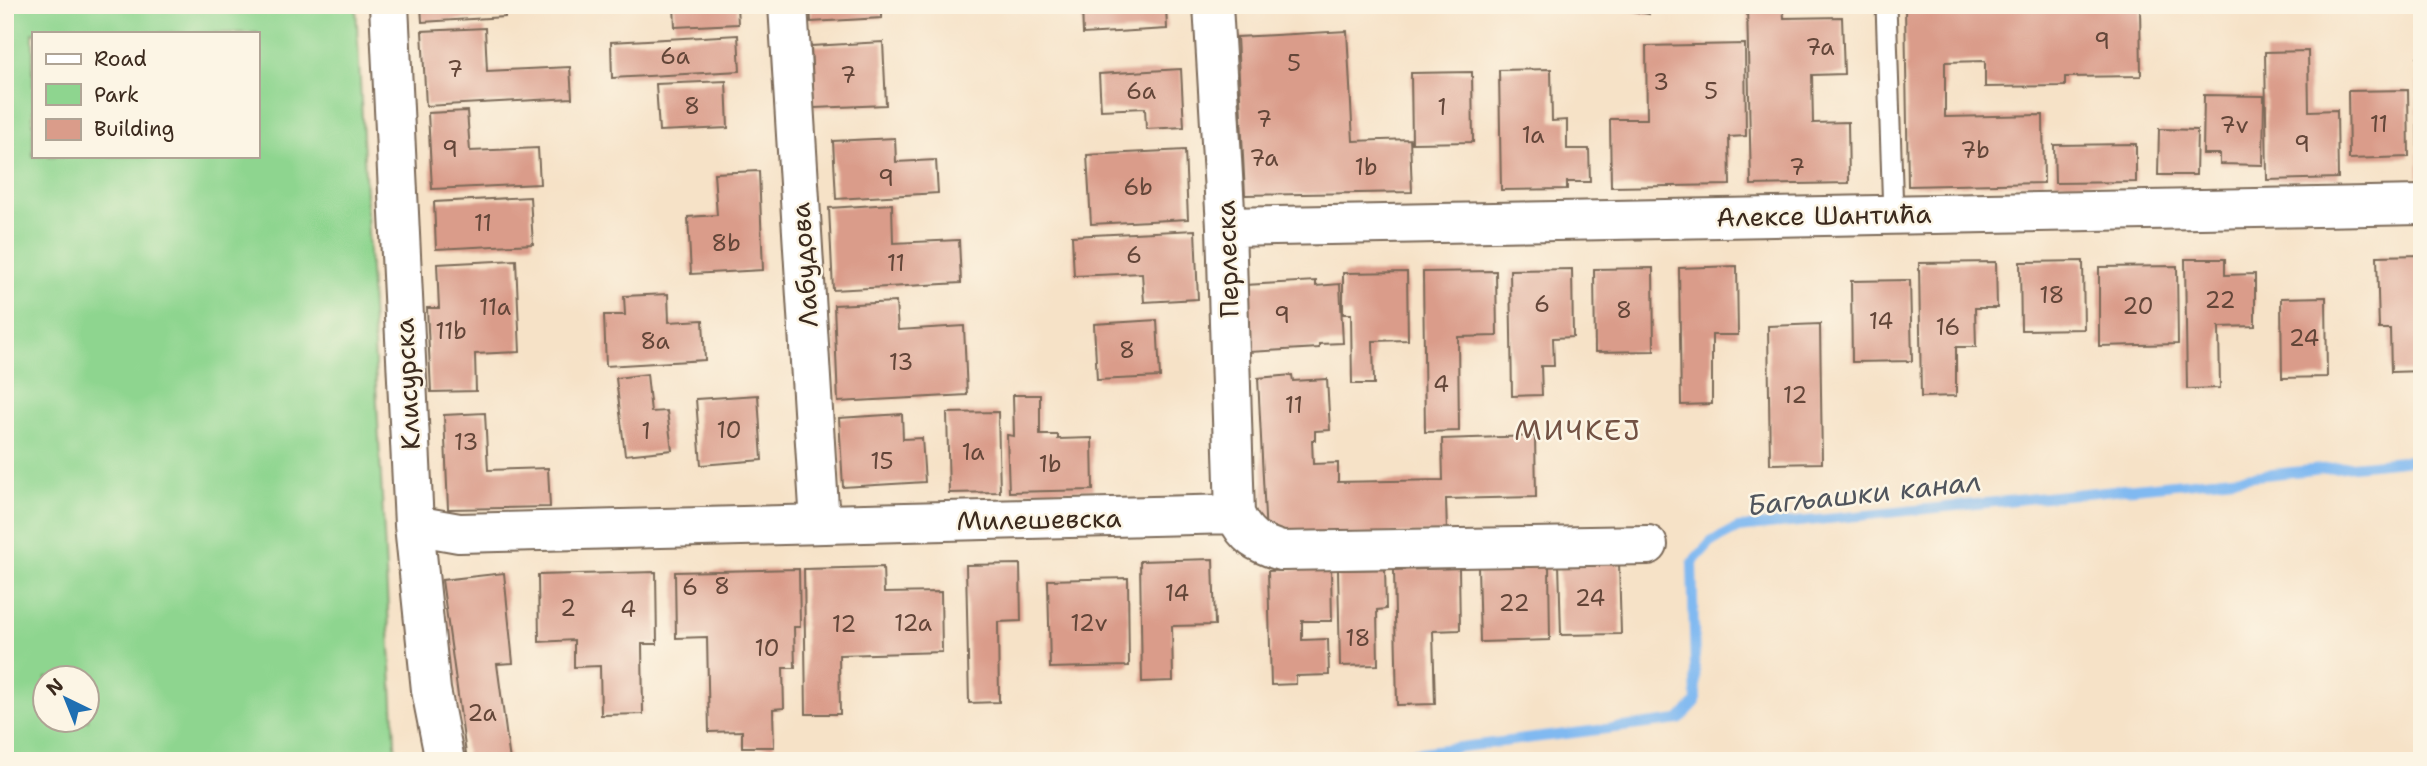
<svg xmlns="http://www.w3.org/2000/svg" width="2427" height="766" viewBox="0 0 2427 766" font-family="'Shantell Sans',sans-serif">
	<rect width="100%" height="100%" fill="#fcf5e5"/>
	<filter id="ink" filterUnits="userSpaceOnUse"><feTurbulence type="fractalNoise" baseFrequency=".0143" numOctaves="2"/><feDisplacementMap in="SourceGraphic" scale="14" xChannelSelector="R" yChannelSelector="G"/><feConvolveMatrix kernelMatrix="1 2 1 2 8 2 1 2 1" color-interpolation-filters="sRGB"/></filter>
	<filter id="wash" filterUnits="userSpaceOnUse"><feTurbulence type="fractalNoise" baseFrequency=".00686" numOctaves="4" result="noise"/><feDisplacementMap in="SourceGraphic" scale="28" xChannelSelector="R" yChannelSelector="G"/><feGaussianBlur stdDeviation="1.57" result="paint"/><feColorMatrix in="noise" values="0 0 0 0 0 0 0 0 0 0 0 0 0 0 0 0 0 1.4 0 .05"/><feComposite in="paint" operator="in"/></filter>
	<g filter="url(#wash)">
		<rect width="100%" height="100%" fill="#f6e2c7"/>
		<!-- green -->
		<path fill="#8ed58f" stroke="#648056" stroke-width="2" fill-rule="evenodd" d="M5 5H356L396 761H5ZM33 33H257V156H33ZM46 678H88V720H46Z"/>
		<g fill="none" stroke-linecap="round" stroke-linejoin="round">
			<!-- stream -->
			<path stroke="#80b9f1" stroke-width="10" d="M1348 761 1679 720 1696 702 1692 563 1711 542 1738 528 2422 459"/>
		</g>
		<g id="blocks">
			<!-- building -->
			<path fill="#da9c8a" d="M421 5H505V17L422 22Z
				M674 5H737L738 24 675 27Z
				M810 5H882V18L811 22Z
				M1082 5H1166L1167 29 1083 34Z
				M1599 5H1650L1649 14Z
				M1747 5H1783L1784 18 1842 17 1844 74 1812 75 1813 123 1848 122 1849 183 1751 185Z
				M1905 5H2140L2141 76 2065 77V86L1985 87V61L1945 62V117L2043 115 2044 183 1908 186Z
				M485 28 487 71 570 67 572 98 426 106 422 31Z
				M1347 31 1353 141 1410 139 1412 192 1245 195 1237 37Z
				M738 35 740 71 612 78 611 42Z
				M883 42 886 105 814 108 811 46Z
				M1745 44 1746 136 1729 137 1730 185 1611 187 1610 119H1647L1646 46Z
				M2308 51 2309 111 2337 110 2338 178 2267 180 2265 52Z
				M2417 57H2422V177H2418Z
				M1181 69 1184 127 1146 129 1145 108 1101 110 1099 74Z
				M1551 69 1552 121 1567 120V149H1589L1590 182H1567V189L1501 190 1499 70Z
				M1472 72 1473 142 1412 143 1411 73Z
				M726 81 728 128 659 131 656 84Z
				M2408 90 2409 157 2349 159 2348 91Z
				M2204 95 2264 96 2263 165 2220 164V154H2203Z
				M467 111 470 151 538 148 540 184 432 189 428 113Z
				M2159 129 2197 130 2196 175H2158Z
				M895 138 896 162 936 160 938 193 836 199 833 141Z
				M2136 144V182L2055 183 2054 145Z
				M1185 150 1188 219 1091 224 1087 155Z
				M759 171 763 270 691 274 688 217 717 215 714 173Z
				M530 197 533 244 436 249 434 202Z
				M892 204 893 243 959 240 961 283 833 290 829 208Z
				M1195 230 1198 299 1144 302 1142 273 1074 276 1072 236Z
				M2422 255V371L2391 372 2390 329H2379L2377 256Z
				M2185 259H2225V275L2255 274V326L2219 327 2220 388 2187 389Z
				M516 260 520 352 475 354 476 391 431 392 427 308H439L437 264Z
				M2083 261 2084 329 2021 330 2020 262Z
				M1996 262 1997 308H1975L1976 347H1956V396L1921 397 1919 263Z
				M1737 266 1738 335H1712V404L1681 405 1679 268Z
				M2177 266 2178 344 2099 346V267Z
				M1653 268 1654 351 1595 352 1594 269Z
				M1572 269 1573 337 1553 338 1554 366H1541L1542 395 1512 396 1510 270Z
				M1496 271 1497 336 1458 337 1459 431 1425 432 1423 272Z
				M1407 272 1408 340 1373 341 1374 384H1352L1351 314H1343V273Z
				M1910 280 1912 361 1852 362 1851 281Z
				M1316 281V286L1340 284 1343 343 1319 344V348L1249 352 1245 285Z
				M668 294 669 322 703 320 705 360 606 366 604 315H625L624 296Z
				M2326 297 2327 377 2282 378 2281 298Z
				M896 302 898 330 964 326 967 395 838 402 834 305Z
				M1157 320 1160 377 1097 380 1094 324Z
				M1820 324 1822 463 1770 464 1768 326Z
				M647 374 651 412 667 411 672 450 625 455 616 378Z
				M1292 375 1293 381 1327 379 1330 430 1315 431V440H1312L1313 464 1338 463V482L1443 480 1442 439 1535 436 1536 497 1446 499 1447 533 1266 537 1258 378Z
				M758 395 762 460 701 465 696 399Z
				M1013 395H1040V435H1058V439L1092 438 1093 490 1009 492 1007 435 1014 436Z
				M998 412 1000 492 949 493 947 413Z
				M485 413 488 470 548 468 550 507 448 509 444 415Z
				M902 414 903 439 922 438 925 482 843 487 839 418Z
				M1213 559 1215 625 1172 626 1173 681 1142 682 1140 561Z
				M1619 562 1621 634 1561 635 1559 563Z
				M1020 564 1021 621 998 622 999 702 969 703 966 565Z
				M1549 565 1550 640 1480 642 1478 566Z
				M883 567 884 593 941 592 942 652 839 655 840 714H806L804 569Z
				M1459 568 1460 630 1433 631 1435 704 1397 705 1394 570Z
				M799 569 800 627H794L795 668H783L784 708 773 709 774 747H742V731L709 732 707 637 676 638 675 572Z
				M1331 569 1332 621H1302V640L1328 639 1329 675 1296 676V684L1271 685 1268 571Z
				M1385 569 1386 609 1377 610 1378 665 1340 666 1338 570Z
				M656 572 657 644H642L643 714 601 715 600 666 574 667V640L539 642 538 575Z
				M504 573 513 663 497 664 510 761H467L442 580Z
				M1128 578 1129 666 1050 668 1048 580Z"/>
		</g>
	</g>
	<g filter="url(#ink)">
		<use href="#blocks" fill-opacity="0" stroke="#7c6a59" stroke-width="2"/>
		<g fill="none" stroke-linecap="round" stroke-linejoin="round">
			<!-- service casing -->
			<g stroke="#7c6a59" stroke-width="23">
				<path id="service" d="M1886 5 1893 214"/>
			</g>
			<!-- minor casing -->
			<g stroke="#7c6a59" stroke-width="42">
				<path id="minor" d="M389 5 414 525 431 690 445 761
					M788 5 820 524
					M1213 5 1226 227 1235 514
					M1226 227 2422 205
					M414 525 459 533 1235 514C1246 538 1257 543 1281 551L1648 545"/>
			</g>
			<!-- service -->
			<use href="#service" stroke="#fff" stroke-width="19"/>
			<!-- minor -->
			<use href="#minor" stroke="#fff" stroke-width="38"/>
		</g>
	</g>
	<g text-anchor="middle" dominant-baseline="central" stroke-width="5" stroke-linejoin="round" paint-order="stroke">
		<!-- number labels -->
		<g font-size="23" fill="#634639">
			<text x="2102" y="41">9</text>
			<text x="1820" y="47">7a</text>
			<text x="675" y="56">6a</text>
			<text x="1294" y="63">5</text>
			<text x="455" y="69">7</text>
			<text x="848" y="75">7</text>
			<text x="1661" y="82">3</text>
			<text x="1141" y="91">6a</text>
			<text x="1711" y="91">5</text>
			<text x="692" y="106">8</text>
			<text x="1442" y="107">1</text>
			<text x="1264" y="119">7</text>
			<text x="2379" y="124">11</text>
			<text x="2234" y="125">7v</text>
			<text x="1533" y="135">1a</text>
			<text x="2302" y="144">9</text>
			<text x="450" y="149">9</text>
			<text x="1975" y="150">7b</text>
			<text x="1264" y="158">7a</text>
			<text x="1366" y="167">1b</text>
			<text x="1797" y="167">7</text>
			<text x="886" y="178">9</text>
			<text x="1138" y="187">6b</text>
			<text x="483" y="223">11</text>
			<text x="726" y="243">8b</text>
			<text x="1134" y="255">6</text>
			<text x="896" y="263">11</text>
			<text x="2052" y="295">18</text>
			<text x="2220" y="300">22</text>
			<text x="1542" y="304">6</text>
			<text x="2138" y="306">20</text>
			<text x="495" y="307">11a</text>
			<text x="1624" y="310">8</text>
			<text x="1282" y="315">9</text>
			<text x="1881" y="321">14</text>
			<text x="1948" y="327">16</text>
			<text x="451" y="331">11b</text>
			<text x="2304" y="338">24</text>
			<text x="655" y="341">8a</text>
			<text x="1127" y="350">8</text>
			<text x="901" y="362">13</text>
			<text x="1441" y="384">4</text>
			<text x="1795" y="395">12</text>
			<text x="1294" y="405">11</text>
			<text x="729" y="430">10</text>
			<text x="646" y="431">1</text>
			<text x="466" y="442">13</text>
			<text x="973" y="452">1a</text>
			<text x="882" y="461">15</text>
			<text x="1050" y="464">1b</text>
			<text x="722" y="586">8</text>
			<text x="690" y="587">6</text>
			<text x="1177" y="593">14</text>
			<text x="1590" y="598">24</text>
			<text x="1514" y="603">22</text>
			<text x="568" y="608">2</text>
			<text x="628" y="609">4</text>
			<text x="913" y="623">12a</text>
			<text x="1089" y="623">12v</text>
			<text x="844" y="624">12</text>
			<text x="1358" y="638">18</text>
			<text x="767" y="648">10</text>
			<text x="482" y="713">2a</text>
		</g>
		<!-- street labels -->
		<g font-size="26" fill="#3b2a1e" stroke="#fcf5e5">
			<text transform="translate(1824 215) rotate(-1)">Алексе Шантића</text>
			<text transform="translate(1227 259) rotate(-92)">Перлеска</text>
			<text transform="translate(804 265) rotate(-94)">Лабудова</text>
			<text transform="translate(407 384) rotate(-93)">Клисурска</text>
			<text transform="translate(1039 519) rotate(-1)">Милешевска</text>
		</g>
		<!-- neighbourhood labels -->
		<g font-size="28" letter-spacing="2" fill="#735244" stroke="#fcf5e5">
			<text x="1578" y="430">МИЧКЕЈ</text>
		</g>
		<!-- water labels -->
		<g font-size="28" font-style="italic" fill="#50555d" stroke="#fcf5e5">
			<text transform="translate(1864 493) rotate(-6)">Багљашки канал</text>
		</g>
	</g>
	<!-- margin -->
	<rect width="2427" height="766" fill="none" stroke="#fcf5e5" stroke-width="28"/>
	<!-- legend -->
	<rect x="32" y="32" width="228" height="126" fill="#fcf5e5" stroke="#afa495" stroke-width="2"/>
	<rect x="46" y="54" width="35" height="10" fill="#ffffff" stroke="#afa495" stroke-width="2"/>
	<text x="94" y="66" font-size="21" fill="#3b2a1e">Road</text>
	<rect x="46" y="84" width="35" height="21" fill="#8ed58f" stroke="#afa495" stroke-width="2"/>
	<text x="94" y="102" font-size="21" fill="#3b2a1e">Park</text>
	<rect x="46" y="119" width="35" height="21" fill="#da9c8a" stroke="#afa495" stroke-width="2"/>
	<text x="94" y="136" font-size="21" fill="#3b2a1e">Building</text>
	<!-- north arrow -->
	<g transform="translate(66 699) rotate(317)"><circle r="33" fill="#fcf5e5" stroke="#afa495" stroke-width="2"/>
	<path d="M0-5L12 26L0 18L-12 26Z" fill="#1f6fb2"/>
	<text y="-10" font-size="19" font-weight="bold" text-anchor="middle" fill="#3b2a1e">N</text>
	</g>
</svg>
